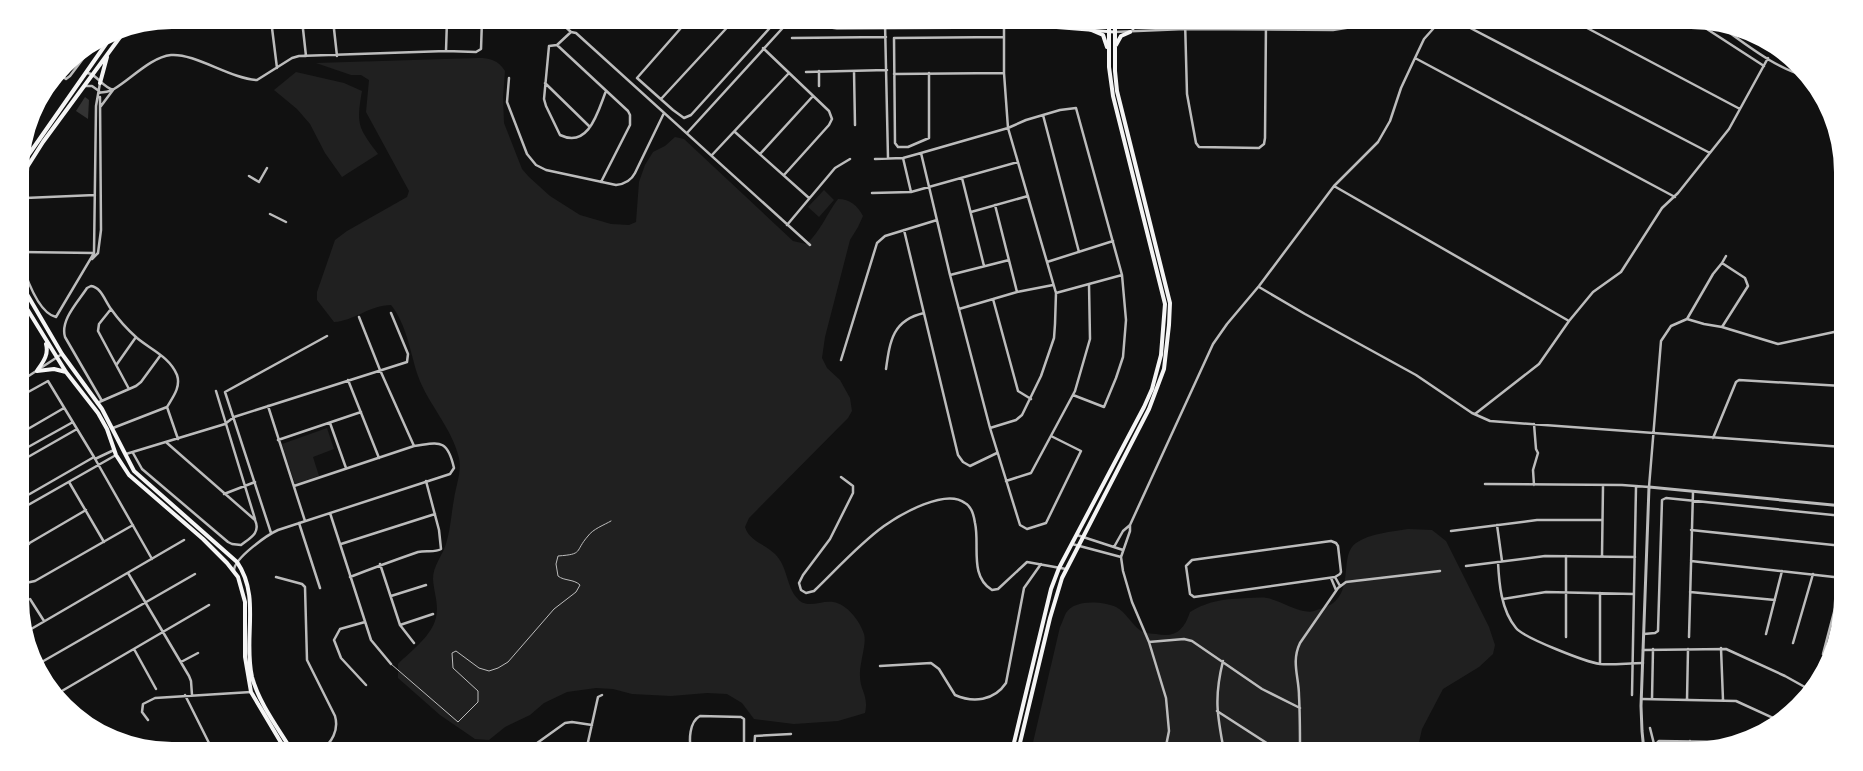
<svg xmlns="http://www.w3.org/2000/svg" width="1863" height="771" viewBox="0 0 1863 771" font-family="Poppins,sans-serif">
	<rect width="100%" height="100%" fill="#111"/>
	<!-- green -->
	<path fill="#202020" d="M478 58C490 58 498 60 505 71L503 97 504 123 522 169 529 177 550 196 580 215 611 224 629 225 636 222 639 182 645 165 653 152 665 146 675 137 684 139 793 241 806 244C820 233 827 213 838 199 850 199 858 206 863 216L858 227 850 240 825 337 822 358 827 368 840 380 850 398 852 411 848 418 749 518 745 527C749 541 765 544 775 554 788 567 786 586 797 598 806 610 821 600 833 602 847 604 860 621 864 634 867 644 859 664 860 676 860 691 869 695 865 713L838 721 794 724 754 719 742 703 727 694 707 693 671 696 632 694 613 689 596 688 567 692 544 703 530 715 505 727 489 740 475 739 440 715 398 678V664C411 651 429 638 435 621 440 606 434 594 433 579 433 566 442 556 446 544 451 527 451 515 454 499 456 485 462 471 459 458 452 428 428 404 418 376 410 352 407 325 391 305 370 305 354 321 334 322L317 300V292L335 240 347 231 407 197 409 191 366 112 369 80 361 75H351L316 63Z
		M296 72 344 83 362 91C356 125 358 127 378 154L342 177 325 153 310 124 297 109 274 90Z
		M824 190 834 200 819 217 808 207Z
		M327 428 334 449 313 457 319 476 295 484 282 444Z
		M1408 529 1432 530 1446 541 1489 627 1495 645 1493 654 1479 667 1443 689 1422 729 1417 751H1031L1060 627C1062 623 1064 617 1066 613 1074 599 1103 601 1116 607 1126 612 1132 625 1141 631 1145 633 1151 634 1156 634 1176 638 1184 630 1190 612 1210 600 1225 599 1248 598 1254 598 1261 597 1267 598 1280 600 1302 615 1314 611 1319 609 1327 607 1332 604 1354 588 1339 555 1356 543 1370 533 1392 532 1408 529Z"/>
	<!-- water -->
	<path fill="#333" d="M85 97 89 100 88 119 76 111Z"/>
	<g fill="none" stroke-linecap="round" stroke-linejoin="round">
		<!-- service -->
		<path stroke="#bcbcbc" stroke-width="1" d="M391 664 458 722 478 702V691L453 668 452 653 456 651 479 668 489 671 498 668 508 662 554 609 576 592 580 585C574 579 564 581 558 576L556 564 558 556C584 554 574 552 588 536 593 529 604 525 611 521"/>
		<!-- minor -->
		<path stroke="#bcbcbc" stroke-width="2.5" d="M271 20 277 68
			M302 20 306 56
			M333 20 337 56
			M688 20 637 78 673 110 684 118 691 115 777 20
			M1185 20 1187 94 1196 143 1199 147 1259 148 1264 144 1265 138 1266 20
			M1455 20 1710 153
			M1572 20 1740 109
			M1693 20 1764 66
			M559 21 571 32 576 33 810 245
			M333 23 352 20
			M885 23 888 158
			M1720 26C1747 45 1776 69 1809 77
			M1115 27H1179L1184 29
			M1114 32 1185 29 1333 30 1352 27 1362 20
			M792 38 886 37
			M557 45 571 32
			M763 48 829 111 832 119 829 125 784 175
			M446 51 447 20
			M1776 52 1778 56 1793 65
			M1415 58 1675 197
			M819 71V86
			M854 71 855 125
			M806 72 887 70
			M86 73C95 72 101 86 113 90L101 106
			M929 73V138L908 147H898L895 143 894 38 1004 37
			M59 74 66 79 70 76 94 44
			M894 74 1004 73
			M509 78 507 102 527 154 536 165 546 170 616 185C625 184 631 181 635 173L664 113
			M545 83 590 127
			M85 86H92L99 91
			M99 93C104 92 110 92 114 89 131 79 151 57 171 55 195 53 231 79 257 80L292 58 299 56 446 51 476 52 481 49 482 20
			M661 99 734 20
			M1043 115 1079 252
			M735 132 809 198
			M687 133 790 20
			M921 153 950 275 990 428 1020 525 1027 529 1046 523 1081 451 1051 436
			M760 154 813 96
			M712 155 789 73
			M903 158 911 192
			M875 159 903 158 921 153 1008 128 1026 120 1060 110 1076 108 1122 275 1126 320 1123 357 1116 378 1104 407 1073 395
			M249 176 259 182 267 168
			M962 178 984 266
			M601 182 630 125V115L628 111 557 45 549 46 544 99 546 106 560 135C589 149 598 111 606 91
			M1334 186 1569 321
			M872 193 911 192 1018 162
			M995 205 1017 292
			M971 212 1028 196
			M270 214 286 222
			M787 225 835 168 850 159
			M904 230 958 455 963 462 970 466 997 453
			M20 231 25 198 95 195
			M1842 241C1832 250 1835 255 1842 265
			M21 252 94 253
			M92 259 98 253 101 230 100 97
			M21 261C26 277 38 313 56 317L94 253 96 106 100 83
			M1047 262 1113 241
			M1722 263 1726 256
			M950 275 1009 260
			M1259 287 1305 314 1416 375 1472 413 1490 421 1843 447
			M1056 293 1122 275
			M993 299 1018 391 1031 399
			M111 309 99 324 98 331 129 389
			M959 309 1017 292 1053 285
			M359 317 380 370 414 446
			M1687 319 1713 274 1722 263 1745 278 1748 286 1722 327
			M841 360 877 243 885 236 937 220
			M117 364 136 337
			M886 369C890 340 893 320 924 313
			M348 380 379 458
			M21 381 62 354
			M216 391 255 519
			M21 396 48 381 94 457 152 559
			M102 401 65 337C60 320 78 302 87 288L91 286C101 287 105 301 111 309 118 319 128 330 137 338 150 349 170 357 177 375 181 387 173 397 167 407L113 428
			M97 403 136 386 141 382 160 356
			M268 406 305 521
			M167 407 178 439
			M1475 414 1539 364 1569 321 1593 292 1621 272 1662 208 1678 193 1729 129 1768 58
			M330 423 346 468
			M1534 424 1536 449 1538 453 1533 470 1534 485
			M990 428 1016 420 1022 415 1041 376 1054 338 1055 324 1056 293 1008 128 1004 73V28
			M21 433 64 408
			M1713 438 1736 382 1739 380 1842 386
			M278 440 361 412
			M21 451 73 422
			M133 453 142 469 228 542 232 544 241 545C250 538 261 533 255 520L167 443
			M126 454 225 424 234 417 407 362 408 354 391 313
			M95 459 114 450
			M21 461 77 429
			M841 477 853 486V493L830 539 803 575 799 583 801 590 806 593 814 591C837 569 859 544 884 526 901 514 946 488 965 503 971 506 974 516 975 523 980 545 969 576 992 590L998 589 1027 562 1066 569
			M1006 481 1031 473 1075 391 1090 339 1089 284
			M69 482 104 542
			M1485 484 1622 485 1649 487 1661 341 1671 326 1687 319 1704 324 1722 327 1778 344 1834 332 1842 328
			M224 494 255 482
			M21 499 94 457
			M21 509 116 455
			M330 513 371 640 391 664
			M299 523 320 588
			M1497 525 1502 561
			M1691 530 1843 546
			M21 531 29 544
			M1451 531 1537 520H1602
			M271 533 225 392 327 336
			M1077 535 1123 550
			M1331 541 1336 543 1338 546 1341 572 1340 574 1335 577 1194 597 1190 594 1186 566 1192 560Z
			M341 544 435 514
			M1072 544 1121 557
			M1114 547 1123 531 1130 525
			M21 548 86 510
			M1566 556V637
			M1602 556 1603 486
			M1691 561 1843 578
			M1498 562C1499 583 1501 610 1516 628 1524 638 1586 662 1600 664 1614 665 1629 663 1643 663
			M380 564 400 625 414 643
			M1466 566 1545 556 1635 557
			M234 571C233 559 267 535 278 530L450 474 454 468C447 437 438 443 414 446L294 486
			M128 573 189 676 191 681 192 695
			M276 577 302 584 305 587 307 660 335 716C339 730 332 743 320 751
			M350 577C373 568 395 560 418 552 426 550 435 553 441 549L439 530 426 481
			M1335 577 1340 586
			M1331 578 1336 590
			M21 584 35 581 133 525
			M1690 592 1775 600
			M391 596 426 585
			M30 599 44 621
			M1503 599 1546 592 1634 594
			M365 622 340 629 334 640 341 658 366 685
			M400 625 433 614
			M26 632 184 540
			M1644 634 1655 633 1658 631 1662 500 1666 498 1843 516
			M1766 634 1782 571
			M1689 637 1693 492
			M1149 642 1184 639 1192 641 1262 689 1300 708
			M1793 643 1813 574
			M1721 648 1723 700
			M134 649 156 689
			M1643 650 1726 649 1785 676 1812 691
			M1823 654 1843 578
			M1223 661C1214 697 1217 715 1224 751
			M181 662 198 653
			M40 663 195 574
			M1600 664V593
			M880 666 931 663 939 669 955 695C973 703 994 701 1006 683L1024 588 1041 564
			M55 695 209 605
			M185 695 213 751
			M1632 695 1636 487
			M1642 699 1736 701 1780 721
			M1652 699 1653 649
			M1687 700 1688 649
			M1217 711 1279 751
			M148 720 142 712 143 704 155 698 251 692
			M1650 728 1654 744
			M1690 741 1692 751
			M690 746 744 744
			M526 751 565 723 572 722 592 725
			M586 751 598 697 602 695
			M691 751C689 740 689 722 700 716L741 717 744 719V751
			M754 751 755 736 791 734
			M839 751 844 748
			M1165 751 1169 731 1166 698 1149 642 1132 602 1123 571 1121 557 1130 531V525L1213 344 1227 324 1259 286 1334 186 1378 142 1390 121 1401 88 1415 58 1424 39 1441 20
			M1261 751 1269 744
			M1300 751C1300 733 1300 714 1299 696 1299 677 1291 662 1300 643L1338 588 1346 582 1440 571
			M1655 751V745L1659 741 1725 742"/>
		<!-- tertiary -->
		<path stroke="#bcbcbc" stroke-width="3" d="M1644 751 1642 731 1641 706 1649 487 1843 506"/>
		<!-- secondary -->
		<path stroke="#f5f5f5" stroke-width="3" d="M803 20 818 26 837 28 1050 27 1114 32
			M817 20 836 23 1051 22 1091 25
			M1097 25 1115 27"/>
		<!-- primary -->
		<path stroke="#f5f5f5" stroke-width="4" d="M100 83 107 57
			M20 167 115 31
			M20 182 24 172 43 142 126 29
			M21 284 62 354 102 409 134 471 237 562C261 597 243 638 252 677 259 703 278 728 292 751
			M21 299 66 372 98 413 107 429 116 455 129 475 203 539 227 563 238 577 245 602V657L251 692 286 751
			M37 371C43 362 49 355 46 344
			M37 371 54 369 66 372"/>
		<!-- trunk -->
		<path stroke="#f5f5f5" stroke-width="4" d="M1118 20 1133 28
			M1090 25 1099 24 1105 20
			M1089 29 1103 35 1107 47
			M1116 45 1121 36 1130 32
			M1012 751 1051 589 1059 568 1144 407 1152 389 1161 355 1165 304 1113 96 1109 67V20
			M1018 751 1050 618 1062 578 1149 409 1164 369 1169 325 1170 303 1117 91 1115 71V20"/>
	</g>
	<!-- crop -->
	<path d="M0 0H1863V771H0ZM172 29H1691A143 143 0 0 1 1834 172V599A143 143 0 0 1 1691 742H172A143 143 0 0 1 29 599V172A143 143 0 0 1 172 29Z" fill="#fff" fill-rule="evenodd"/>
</svg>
